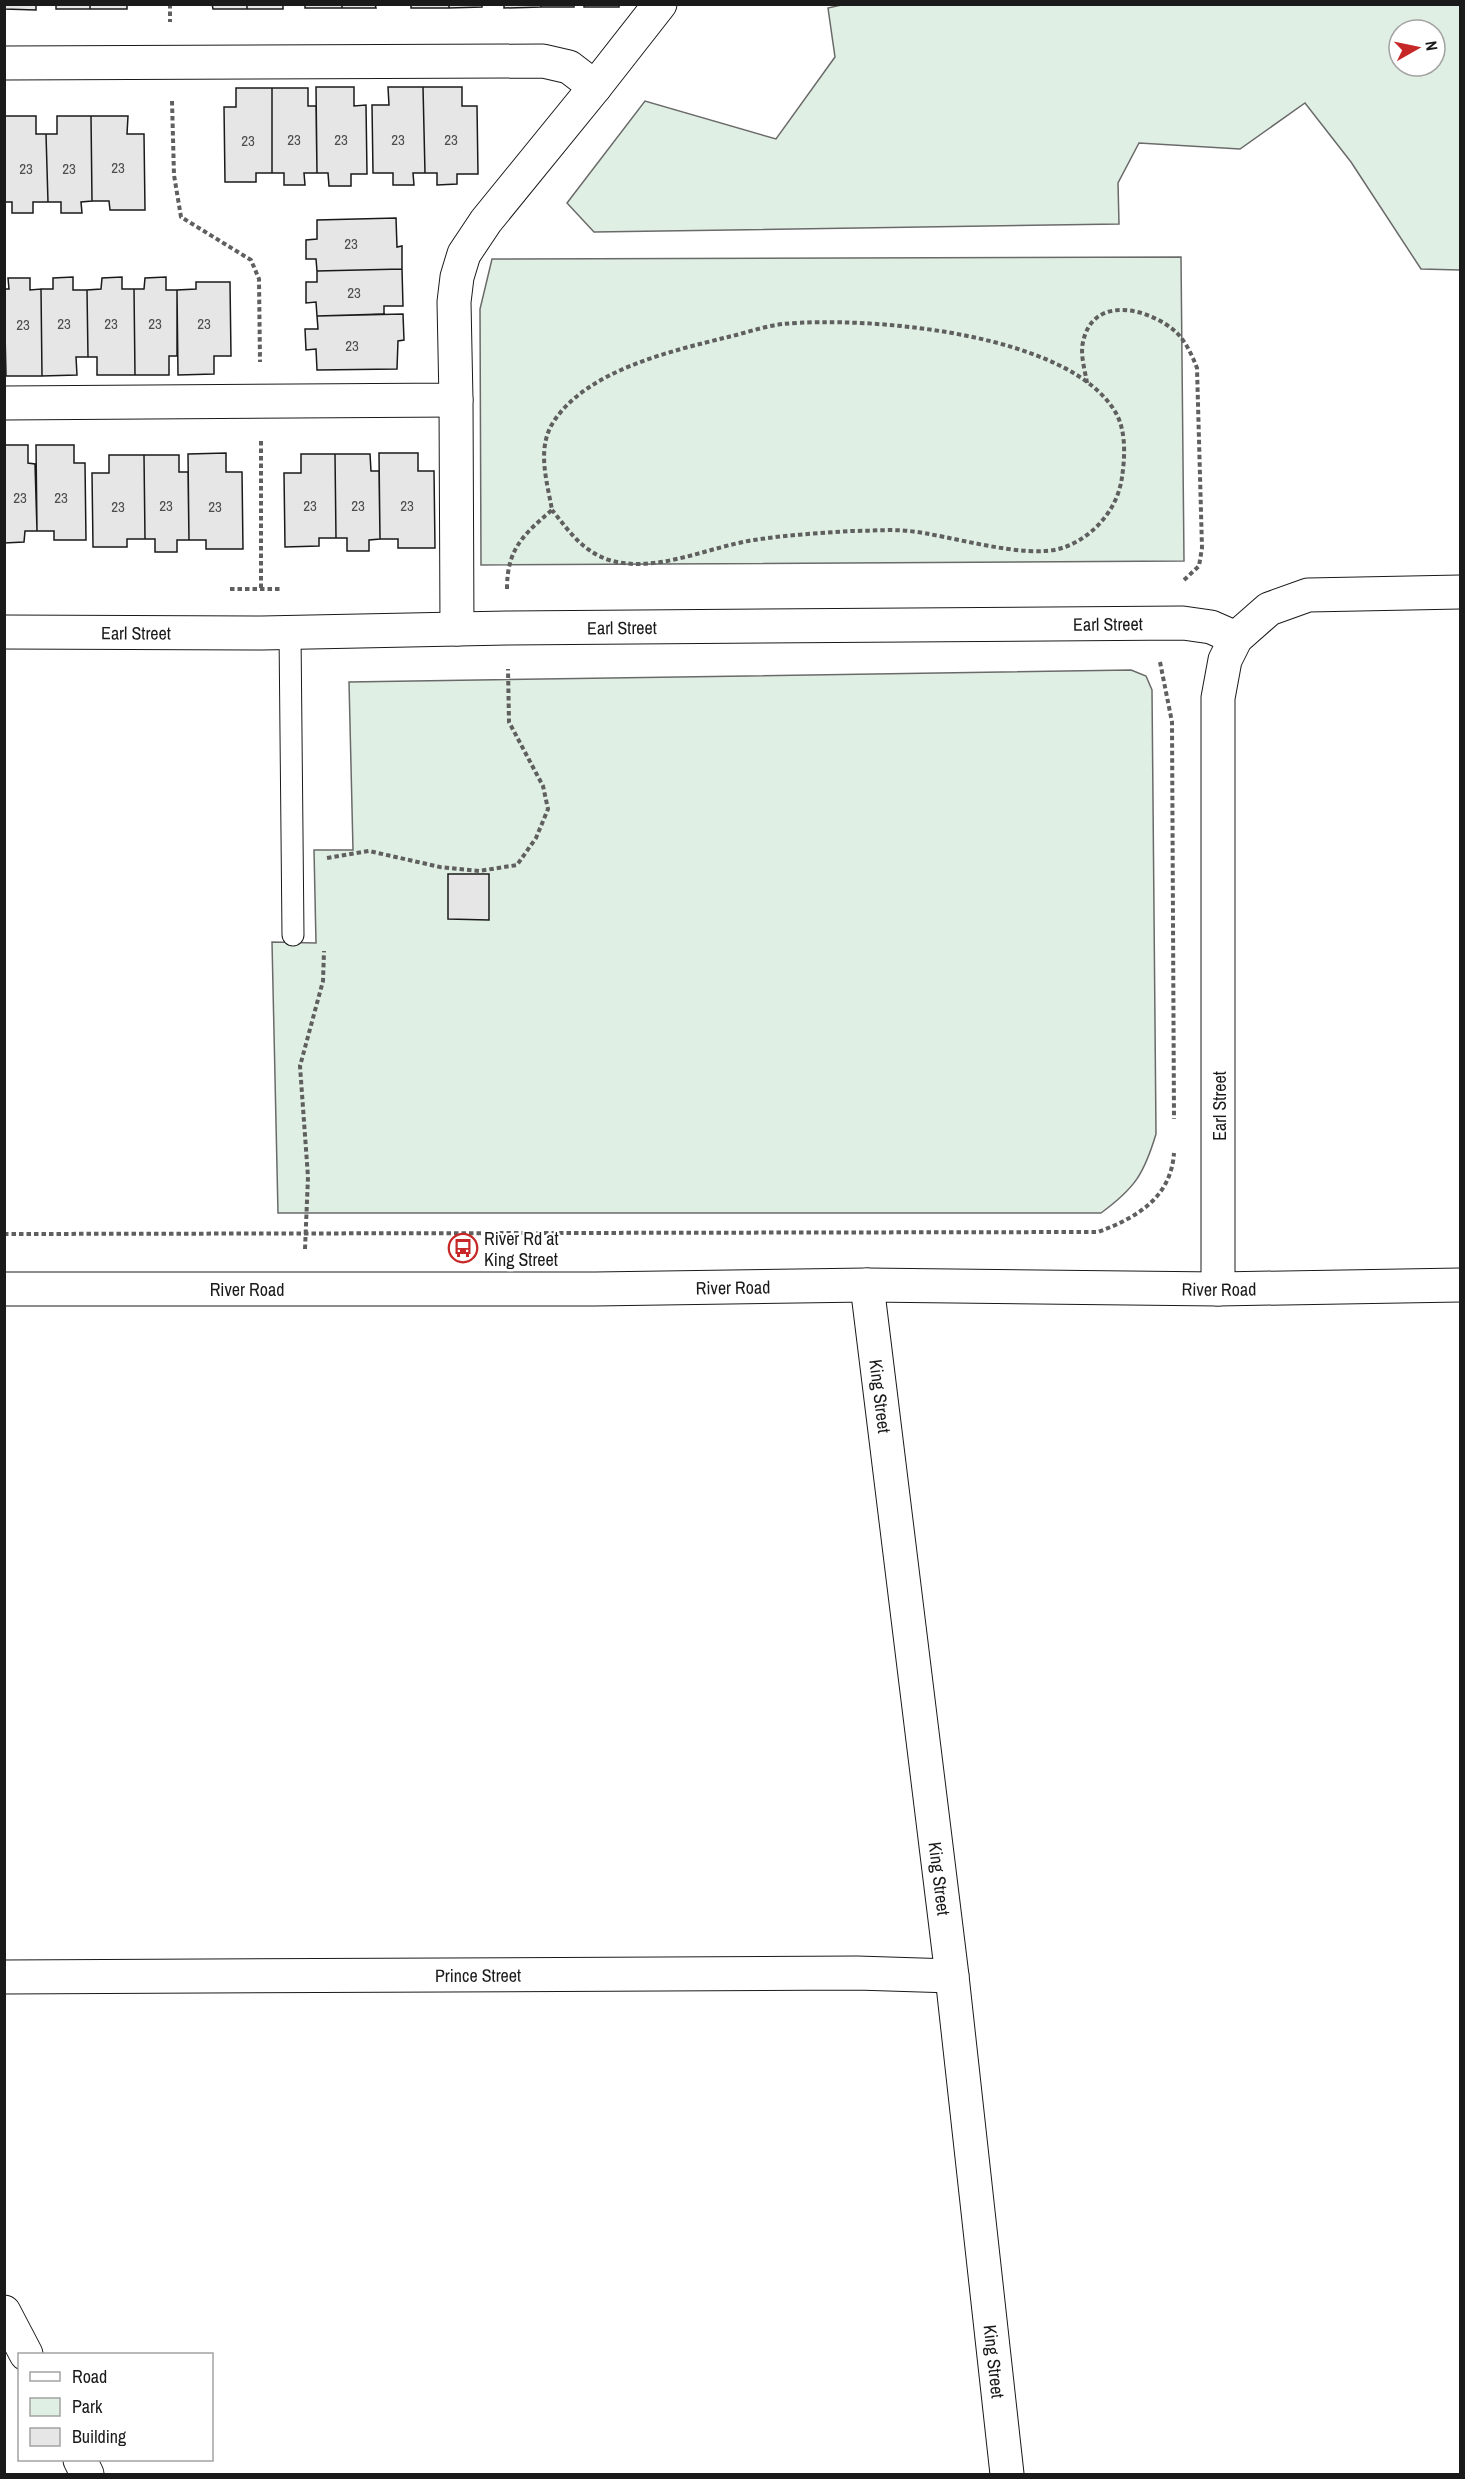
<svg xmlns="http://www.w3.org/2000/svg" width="1465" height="2479" viewBox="0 0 1465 2479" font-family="'Archivo Narrow',sans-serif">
	<rect width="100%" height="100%" fill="#fff"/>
	<!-- green -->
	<path fill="#e0efe3" stroke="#6a6a6a" stroke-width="1.5" fill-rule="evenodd" d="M841 5H1460V270L1421 269 1351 162 1305 103 1240 149 1139 143 1118 183 1119 224 594 232 567 203 645 101 776 139 835 57 828 8ZM1399 30H1435V66H1399Z
		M1181 257 1184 561 481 565 480 309 492 259Z
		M1131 670 1146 676 1152 690 1156 1134C1144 1174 1135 1188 1101 1213H278L272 942 316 943 314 850H353L349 682Z"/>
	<!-- building -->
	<path fill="#e6e6e6" stroke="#1a1a1a" stroke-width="1.5" d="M4 4H36V10L4 9Z
		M56 4H90V9H56Z
		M90 4H127V9H90Z
		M212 4H247V9H213Z
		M247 4H283V9H247Z
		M305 4H342V8H305Z
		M342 4H375L376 8H342Z
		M411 4H449V8H411Z
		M449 4H482V7L449 8Z
		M504 4H541V7L504 8Z
		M541 4H574V7H541Z
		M584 4H619V7H584Z
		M316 87H354V106L366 105 367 174H351V186H329L328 173H317Z
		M388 87H423L425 173H413L414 185H393V173H373L372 105H389Z
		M423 87H462V106H477L478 174H457V184L437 185V173H425Z
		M236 88H272V173H256V182H225L224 107H236Z
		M272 88H308V106H316L317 173H304L305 185H284V173H272Z
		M4 116H36V134H46L48 202H33V213H12V202H4Z
		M57 116H91L92 201 81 202 82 213H61V202H48L46 134H57Z
		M91 116H128L127 134H144L145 210H110L109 201H92Z
		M396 218 397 247 402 246V269L317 271 316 259H306V240L317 239V220Z
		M402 269 403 306H384V314L317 316 316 302 306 303V282H317V271Z
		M73 277V290H87L88 357H76L77 375 42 376 41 289H53V278Z
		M122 277V289H134L135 375H97V357H88L87 290 101 289 102 278Z
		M166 277V290H177V356H169V375H135L134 289H144L145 278Z
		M8 278H30V290L41 289 42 376H6L4 289H9Z
		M196 282H230L231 356H214V374L178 375 177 290 196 289Z
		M403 314 404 340 398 341 397 369 317 370 316 349 306 350 305 329H318L317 316Z
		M4 445H28V463L35 464 37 531H25L24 542 4 543Z
		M36 445H74V463H85L86 540H54V531H37Z
		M226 453V472H242L243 549H206V540H189L188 454Z
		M379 453H418V471H434L435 548H398V539H380Z
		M301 454H335L336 538H319V546L285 547 284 473H301Z
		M335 454H370L371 471H379L380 539 369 540V551H347V538H336Z
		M109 455H144L145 539H127V547H93L92 473H109Z
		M144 455H179V472H188L189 540H177V552H155V539H145Z
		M448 874H489V920L448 919Z"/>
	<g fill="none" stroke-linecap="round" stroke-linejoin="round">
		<!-- lane casing -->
		<g stroke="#1a1a1a" stroke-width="23">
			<path id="lane" d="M290 632 293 935"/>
		</g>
		<!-- street casing -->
		<g stroke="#1a1a1a" stroke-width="35">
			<g id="street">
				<path d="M4 63 543 61 569 67 595 87 660 4"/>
				<path d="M456 400 457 629"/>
				<path d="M4 403 456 400 454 302 457 277 464 254 486 221 595 87"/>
				<path id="s1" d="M4 632 262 633 507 628 1183 623 1211 627 1236 638"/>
				<path id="s2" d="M867 1285 952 1976 1007 2474"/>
				<path d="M1218 1289V698L1225 660 1236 638 1269 609 1308 595 1460 592"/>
				<path id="s3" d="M4 1977 857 1973 952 1976"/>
				<path d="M4 2312 26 2354"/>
				<path d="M80 2460 87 2474"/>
			</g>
		</g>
		<!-- primary casing -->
		<g stroke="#1a1a1a" stroke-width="35">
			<g id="primary">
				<path id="s4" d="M4 1289H595L867 1285 1218 1289 1460 1285"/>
			</g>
		</g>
		<!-- path -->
		<path stroke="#5f5f5f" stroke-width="4" stroke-dasharray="4.5 3" stroke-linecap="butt" d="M170 4V22
			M172 101 174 175 181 217 251 260 259 279 260 362
			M1087 383C1085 370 1080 355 1083 342 1093 294 1149 308 1176 332 1186 342 1192 355 1197 368L1202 548 1199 566 1183 581
			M261 441V590
			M230 589H280
			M507 589C507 549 523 535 552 510 547 481 536 448 554 421 588 370 671 351 728 337 746 333 764 326 783 324 866 316 1073 332 1117 415 1126 433 1125 457 1122 477 1118 509 1093 538 1062 548 1025 560 949 535 909 531 890 529 871 531 852 531 820 533 786 535 754 540 708 547 655 574 609 560 582 551 569 531 552 510
			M1160 662 1172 722 1174 1119
			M327 858 369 851 440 867 479 871 517 865 536 838 548 809 543 786 509 722 508 669
			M4 1234 1098 1232C1136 1218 1171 1198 1174 1153
			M305 1249 308 1177 300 1066 323 981 324 951"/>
		<!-- lane -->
		<use href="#lane" stroke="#fff" stroke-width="21"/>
		<!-- street -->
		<use href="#street" stroke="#fff" stroke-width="33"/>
		<!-- primary -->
		<use href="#primary" stroke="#fff" stroke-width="33"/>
	</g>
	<!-- icons -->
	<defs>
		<g id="bus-ring" transform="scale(1.5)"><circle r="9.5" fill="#fff" stroke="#c62828" stroke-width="1.5"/><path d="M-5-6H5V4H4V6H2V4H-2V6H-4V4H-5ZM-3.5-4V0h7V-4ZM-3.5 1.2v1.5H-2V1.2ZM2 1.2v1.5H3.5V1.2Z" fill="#c62828"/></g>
	</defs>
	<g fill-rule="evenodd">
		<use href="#bus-ring" x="463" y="1248"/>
	</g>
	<g text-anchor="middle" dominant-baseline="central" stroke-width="4.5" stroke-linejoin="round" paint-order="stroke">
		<!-- number labels -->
		<g font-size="15" fill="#4d4d4d">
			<text x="294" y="139">23</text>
			<text x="341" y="139">23</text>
			<text x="398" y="139">23</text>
			<text x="451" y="139">23</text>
			<text x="248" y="140">23</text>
			<text x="118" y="167">23</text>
			<text x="26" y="168">23</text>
			<text x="69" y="168">23</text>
			<text x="351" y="243">23</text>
			<text x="354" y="292">23</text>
			<text x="64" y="323">23</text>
			<text x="111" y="323">23</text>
			<text x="155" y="323">23</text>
			<text x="204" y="323">23</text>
			<text x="23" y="324">23</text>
			<text x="352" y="345">23</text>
			<text x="20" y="497">23</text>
			<text x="61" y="497">23</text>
			<text x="166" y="505">23</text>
			<text x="310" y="505">23</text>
			<text x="358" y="505">23</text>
			<text x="407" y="505">23</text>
			<text x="118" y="506">23</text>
			<text x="215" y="506">23</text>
		</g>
		<!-- street labels -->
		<g font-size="18" fill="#1a1a1a" stroke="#fff">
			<text stroke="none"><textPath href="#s1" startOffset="1104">Earl Street</textPath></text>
			<text stroke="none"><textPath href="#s1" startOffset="618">Earl Street</textPath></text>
			<text stroke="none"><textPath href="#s1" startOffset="132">Earl Street</textPath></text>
			<text transform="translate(1219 1106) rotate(-90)">Earl Street</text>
			<text stroke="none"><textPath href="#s4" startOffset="729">River Road</textPath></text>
			<text stroke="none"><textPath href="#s4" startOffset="243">River Road</textPath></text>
			<text stroke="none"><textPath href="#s4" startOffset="1215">River Road</textPath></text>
			<text stroke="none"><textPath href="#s2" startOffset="112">King Street</textPath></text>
			<text stroke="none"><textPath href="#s2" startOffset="598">King Street</textPath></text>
			<text stroke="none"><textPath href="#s3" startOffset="474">Prince Street</textPath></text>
			<text stroke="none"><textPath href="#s2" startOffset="1084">King Street</textPath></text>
		</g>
		<!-- poi labels -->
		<g font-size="18" fill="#1a1a1a" stroke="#fff" text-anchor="start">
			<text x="484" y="1238">River Rd at<tspan x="484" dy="21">King Street</tspan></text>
		</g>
	</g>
	<!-- border -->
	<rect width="1465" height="2479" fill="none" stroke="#1a1a1a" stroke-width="12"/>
	<!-- legend -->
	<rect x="18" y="2353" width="195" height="108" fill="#ffffff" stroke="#a3a3a3" stroke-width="1.5"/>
	<rect x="30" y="2372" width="30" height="9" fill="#ffffff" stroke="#a3a3a3" stroke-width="1.5"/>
	<text x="72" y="2383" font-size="18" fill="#1a1a1a">Road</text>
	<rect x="30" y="2398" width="30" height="18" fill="#e0efe3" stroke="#a3a3a3" stroke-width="1.5"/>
	<text x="72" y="2413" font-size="18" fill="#1a1a1a">Park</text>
	<rect x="30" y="2428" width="30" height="18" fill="#e6e6e6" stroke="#a3a3a3" stroke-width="1.5"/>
	<text x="72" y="2443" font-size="18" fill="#1a1a1a">Building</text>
	<!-- north arrow -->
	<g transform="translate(1417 48) rotate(81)"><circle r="28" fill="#ffffff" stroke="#a3a3a3" stroke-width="1.5"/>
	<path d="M0-4.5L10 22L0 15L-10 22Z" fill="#c62828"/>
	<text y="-9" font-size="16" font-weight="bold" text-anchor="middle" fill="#1a1a1a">N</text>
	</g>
</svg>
